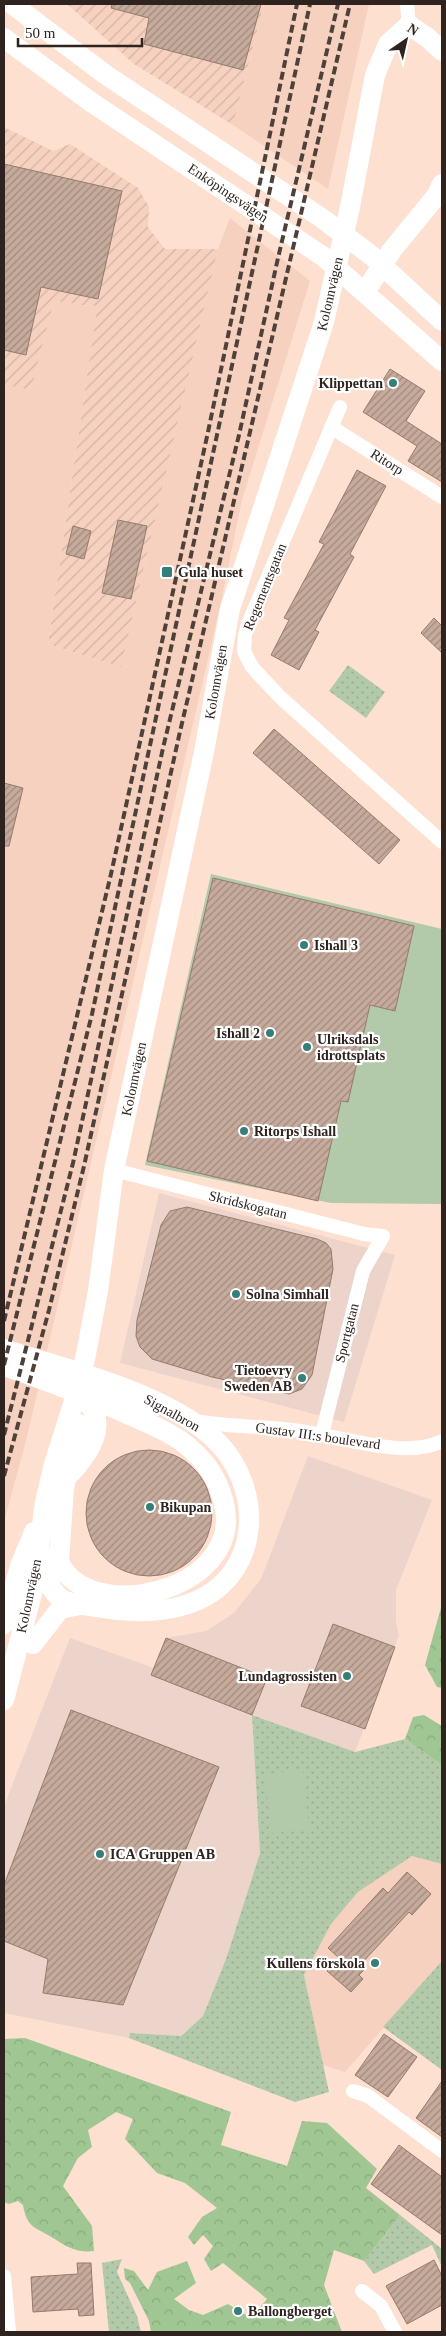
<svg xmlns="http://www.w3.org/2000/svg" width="446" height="2336" viewBox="0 0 446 2336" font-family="Georgia,serif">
	<defs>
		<pattern id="industrial-furrows" width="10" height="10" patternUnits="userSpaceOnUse" patternTransform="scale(1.25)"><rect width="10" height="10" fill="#f6d1bf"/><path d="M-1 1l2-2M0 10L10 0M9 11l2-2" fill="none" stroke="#d3b3a4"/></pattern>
		<pattern id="green-dots" width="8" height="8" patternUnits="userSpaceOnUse" patternTransform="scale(1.25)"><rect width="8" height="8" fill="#b2c9aa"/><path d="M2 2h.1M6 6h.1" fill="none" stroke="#99ac92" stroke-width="1.8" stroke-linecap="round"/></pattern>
		<pattern id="forest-crowns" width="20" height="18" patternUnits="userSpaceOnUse" patternTransform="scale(1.25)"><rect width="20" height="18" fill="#a0c693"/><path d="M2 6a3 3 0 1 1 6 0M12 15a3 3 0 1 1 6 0" fill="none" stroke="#8aaa7e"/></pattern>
		<pattern id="building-hatch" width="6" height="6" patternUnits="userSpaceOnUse" patternTransform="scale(1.25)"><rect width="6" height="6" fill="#c6aa9c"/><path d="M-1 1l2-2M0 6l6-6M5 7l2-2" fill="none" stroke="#a18a7f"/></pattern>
	</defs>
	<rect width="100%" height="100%" fill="#fee0d1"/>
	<!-- commercial -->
	<path fill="#ecd4ca" d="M159 1193 395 1255 344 1422 120 1363Z
		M308 1456 432 1500 396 1590V1622L399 1635 355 1752 252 1715 260 1853 226 1959 203 2016 180 2036 130 2033 129 2038 4 2013V1806L70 1638 154 1668 166 1638 206 1631 234 1613 261 1579Z"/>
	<!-- industrial -->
	<path fill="url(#industrial-furrows)" d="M67 4H264L233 125 134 64Z
		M4 127 53 151 70 144 138 188 149 207 148 227 165 249H218L121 667 48 644 97 307 54 301 31 390 4 385Z"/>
	<!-- built -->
	<path fill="#f6d1bf" d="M264 4H369L328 189 233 125Z
		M230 218 310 281 242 500 218 616 119 1043 26 1441 4 1522V385L31 390 54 301 97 307 48 644 121 667 218 249Z
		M412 1856 442 1864V1961L345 2072 323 2065 304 1975 331 1924 358 1892Z"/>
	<!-- green -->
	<path fill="url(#green-dots)" d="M348 665 385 692 366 718 329 691Z
		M252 1715 355 1752 405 1739 442 1765V1864L412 1856 358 1892 331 1924 304 1975 329 2092 295 2102 129 2038 130 2033 181 2036 203 2016 226 1959 260 1853Z
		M442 1961V2070L383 2027Z
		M400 2215 442 2249V2267L432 2245 374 2274 364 2261Z
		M122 2259 117 2272 137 2316 141 2332H109L102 2263Z"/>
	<!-- forest -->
	<path fill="url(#forest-crowns)" d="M442 1604V1688L437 1687 425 1665Z
		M424 1715 442 1726V1765L405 1739 413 1717Z
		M25 2038 231 2112 221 2145 287 2166 302 2121 327 2123 377 2169 366 2188 400 2215 364 2261 334 2250 324 2285 342 2332H151L149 2321 130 2283 125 2279 124 2268 134 2271 148 2290 157 2272 187 2261 196 2283 174 2299 189 2310 203 2315 228 2304 251 2318 267 2299 223 2263 211 2271 204 2259 213 2246 203 2235 194 2245 188 2237 202 2217 217 2208 185 2183 157 2173 125 2139 133 2119 116 2112 88 2130 92 2147 78 2158 63 2186 92 2226 94 2251C77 2253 67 2247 53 2238 36 2227 27 2229 23 2205L18 2201 9 2204 4 2202V2039Z"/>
	<!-- pitch -->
	<path fill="#b2c9aa" d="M211 874 442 929V1204L331 1203 145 1165Z
		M303 1770 309 1830 271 1833 265 1774Z"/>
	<!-- building -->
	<path fill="url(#building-hatch)" stroke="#957b6d" d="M112 4H261L243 70 144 44 149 18 111 8Z
		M4 164 122 191 98 299 41 287 26 355 4 350Z
		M390 369 425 391 406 421 442 444V482L408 461 417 446 363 412Z
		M357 470 386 486 350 554 354 557 315 630 319 632 299 670 271 655 289 620 284 618 324 544 319 542Z
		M118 520 147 526 131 599 102 593Z
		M73 526 91 531 84 559 66 554Z
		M434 618 442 626V653L421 633Z
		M274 729 400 840 379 864 253 753Z
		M4 783 23 788 9 846H4Z
		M213 878 414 926 395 1011 370 1005 348 1102 341 1101 318 1201 147 1161Z
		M187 1207 317 1239 326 1243 331 1249 333 1269 312 1375 302 1389 289 1394 212 1377 152 1359 140 1347 136 1336 137 1320 161 1225 170 1211Z
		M86 1513a63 63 0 1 1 126 0a63 63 0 1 1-126 0Z
		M333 1624 395 1647 365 1729 301 1706Z
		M166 1638 267 1678 252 1715 151 1675Z
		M71 1710 219 1767 123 2005 43 1993 48 1959 4 1941V1885Z
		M407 1872 431 1894 412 1915 409 1912 362 1963 367 1967 359 1975 363 1979 351 1992 327 1971 339 1958 328 1948 383 1888 388 1893Z
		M384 2034 417 2057 388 2097 355 2075Z
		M442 2081V2137L416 2118Z
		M399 2145 442 2177V2235L371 2184Z
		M434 2260 442 2276V2305L407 2324 386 2286Z
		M77 2263H91L94 2315 79 2316 78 2309 33 2312 31 2277 78 2274Z"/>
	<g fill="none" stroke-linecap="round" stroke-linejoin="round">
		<!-- street -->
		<path stroke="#fff" stroke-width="14" d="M407 4 409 25
			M340 407 248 624 245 635 244 651 252 667 280 697 442 842
			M331 427 442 497
			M114 1170 364 1234 383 1236 363 1271 322 1434
			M92 1386 154 1410
			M194 1421C229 1427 265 1426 300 1431 340 1436 405 1460 442 1441
			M353 2091 368 2096 442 2151
			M4 2276 9 2332
			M362 2291 381 2306 395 2332"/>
		<!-- secondary -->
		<path stroke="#fff" stroke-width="20" d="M12 4 106 75 323 219 372 256 442 321
			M4 38 91 102 324 257 442 361
			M365 292 392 250 437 195 442 184
			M4 1349C68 1370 159 1391 210 1435 267 1484 264 1581 185 1605 147 1617 105 1609 68 1602 48 1594 46 1576 47 1557
			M4 1366C48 1381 91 1397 134 1417 154 1426 177 1435 193 1451 210 1466 221 1486 225 1509 239 1593 86 1626 59 1561
			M72 1472C85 1457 103 1434 94 1412 91 1406 85 1399 81 1393
			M56 1572 59 1561 64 1488 79 1424
			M4 1624 20 1566 34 1532
			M33 1644 60 1609 80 1605
			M4 1700 34 1586 45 1502 54 1464 80 1382 86 1354 98 1291 114 1170 204 752 230 609 324 322 350 207 375 75 388 44 409 25 428 38 442 51"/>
		<!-- rail -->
		<path stroke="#4e413a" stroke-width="4" stroke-dasharray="8 4" stroke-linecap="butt" d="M4 1321 111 874 208 432 297 4
			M4 1365 92 1014 310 4
			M4 1435 73 1163 163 748 239 435 278 258 338 4
			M4 1476 49 1310 84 1166 179 736 350 4"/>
	</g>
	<!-- markers -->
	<g fill="#357e7a" stroke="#fff" stroke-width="2">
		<circle cx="393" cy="383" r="5"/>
		<rect x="161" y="566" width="12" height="12" rx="2.5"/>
		<circle cx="304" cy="945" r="5"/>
		<circle cx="270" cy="1033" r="5"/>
		<circle cx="307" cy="1047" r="5"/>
		<circle cx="244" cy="1131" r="5"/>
		<circle cx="236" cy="1294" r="5"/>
		<circle cx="302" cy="1378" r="5"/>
		<circle cx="150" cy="1507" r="5"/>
		<circle cx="347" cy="1676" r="5"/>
		<circle cx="100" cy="1854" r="5"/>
		<circle cx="375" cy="1963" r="5"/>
		<circle cx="238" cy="2311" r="5"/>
	</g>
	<g text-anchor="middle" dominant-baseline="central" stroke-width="4.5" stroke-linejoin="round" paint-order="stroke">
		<!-- street labels -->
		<g font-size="14" fill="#2e231e" stroke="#fff">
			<text transform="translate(228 193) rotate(34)">Enköpingsvägen</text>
			<text transform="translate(330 294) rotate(-77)">Kolonnvägen</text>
			<text transform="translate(387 462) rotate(32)">Ritorp</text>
			<text transform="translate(265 587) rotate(-68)">Regementsgatan</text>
			<text transform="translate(216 682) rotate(-80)">Kolonnvägen</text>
			<text transform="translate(134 1079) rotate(-78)">Kolonnvägen</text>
			<text transform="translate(248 1205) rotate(14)">Skridskogatan</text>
			<text transform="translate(347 1333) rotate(-76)">Sportgatan</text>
			<text transform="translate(172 1413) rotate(29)">Signalbron</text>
			<text transform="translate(318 1436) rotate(8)">Gustav III:s boulevard</text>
			<text transform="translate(29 1596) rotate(-78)">Kolonnvägen</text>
		</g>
		<!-- poi labels -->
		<g font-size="14" font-weight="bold" fill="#2e231e" stroke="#fff" text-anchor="start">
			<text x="383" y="383" text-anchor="end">Klippettan</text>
			<text x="178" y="572">Gula huset</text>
			<text x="314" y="945">Ishall 3</text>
			<text x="260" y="1033" text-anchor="end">Ishall 2</text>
			<text x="317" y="1039">Ulriksdals<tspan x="317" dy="16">idrottsplats</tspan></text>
			<text x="254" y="1131">Ritorps Ishall</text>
			<text x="246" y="1294">Solna Simhall</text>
			<text x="292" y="1370" text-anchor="end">Tietoevry<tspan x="292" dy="16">Sweden AB</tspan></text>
			<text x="160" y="1507">Bikupan</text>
			<text x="337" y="1676" text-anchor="end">Lundagrossisten</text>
			<text x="110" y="1854">ICA Gruppen AB</text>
			<text x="365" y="1963" text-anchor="end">Kullens förskola</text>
			<text x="248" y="2311">Ballongberget</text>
		</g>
	</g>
	<!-- border -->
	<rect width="446" height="2336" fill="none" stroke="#2e231e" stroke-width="10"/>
	<!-- north arrow -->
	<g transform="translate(406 40) rotate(34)" stroke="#ffffff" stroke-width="4" paint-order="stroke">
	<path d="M0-4L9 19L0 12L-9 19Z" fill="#2e231e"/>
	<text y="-8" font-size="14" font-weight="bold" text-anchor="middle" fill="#2e231e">N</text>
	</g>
	<!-- scale -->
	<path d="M18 38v8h124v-8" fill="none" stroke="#2e231e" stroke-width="2.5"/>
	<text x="25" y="38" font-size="15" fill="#2e231e" stroke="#ffffff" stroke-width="4" paint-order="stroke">50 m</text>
</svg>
